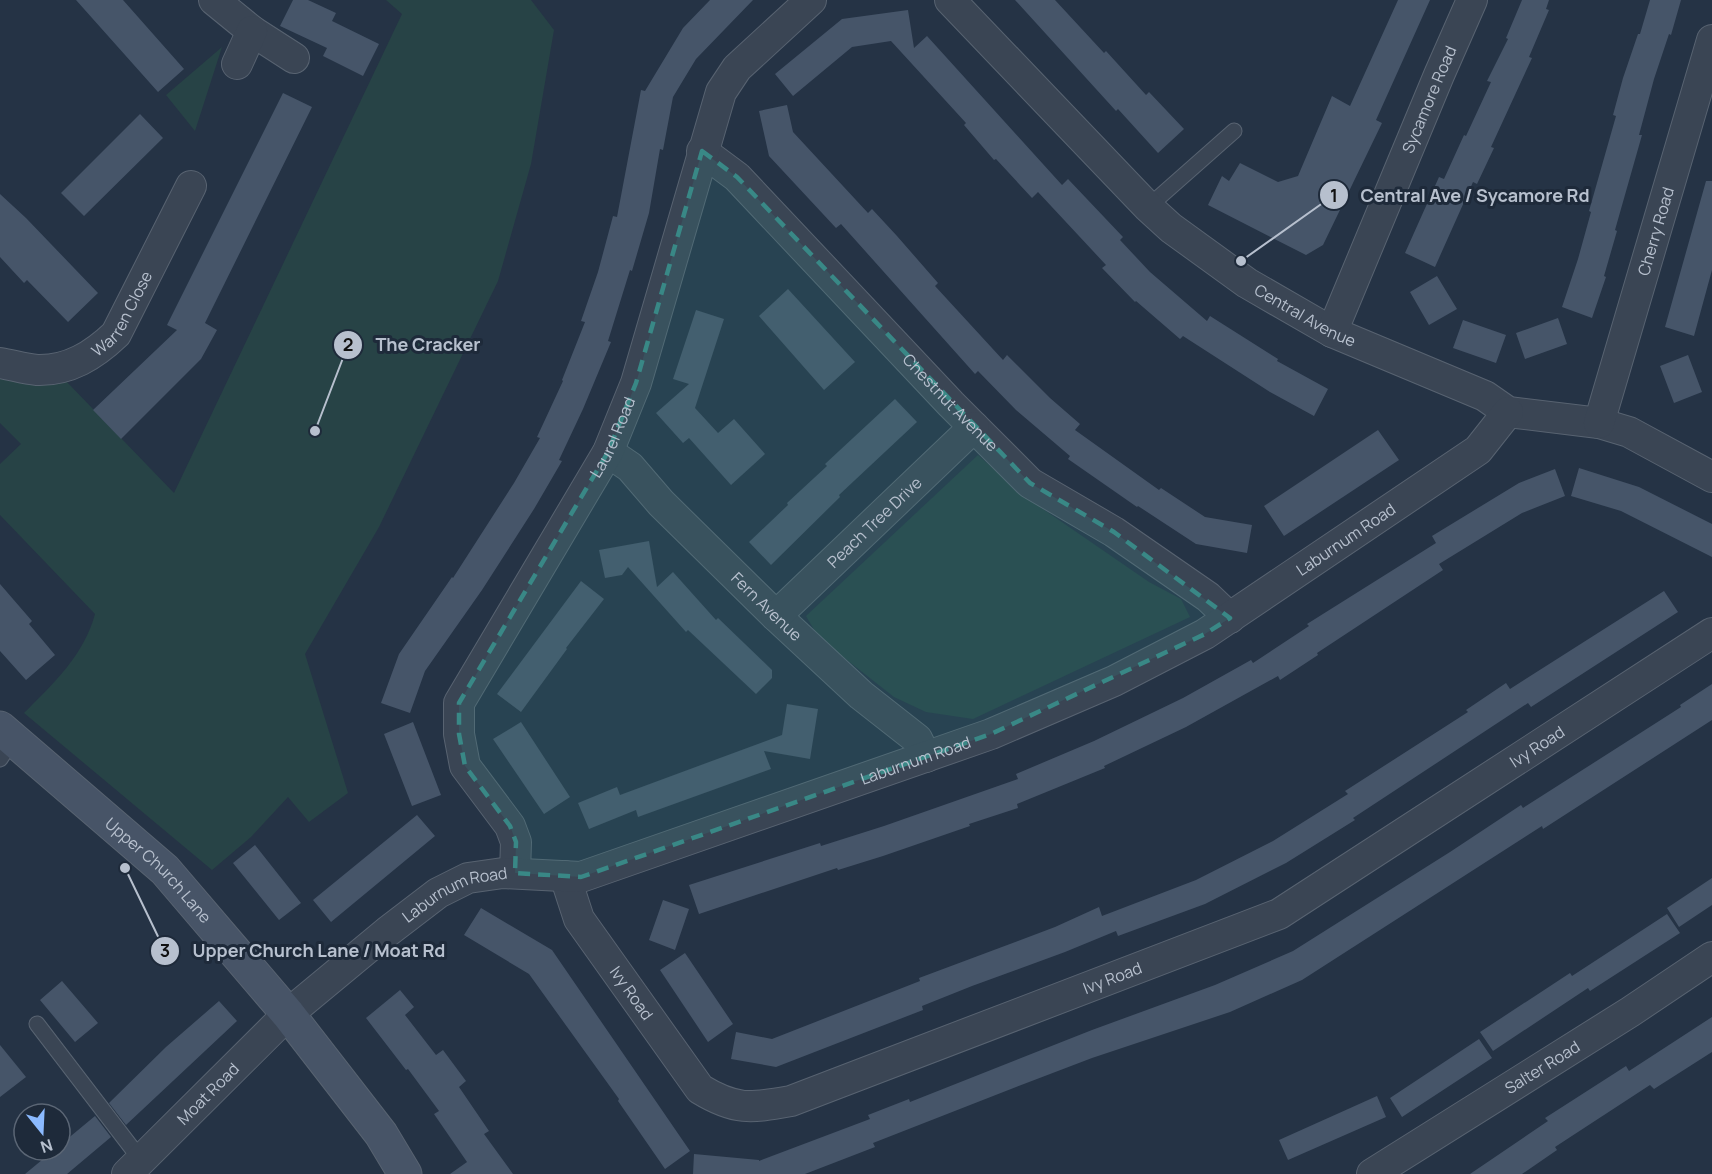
<svg xmlns="http://www.w3.org/2000/svg" width="1712" height="1174" viewBox="0 0 1712 1174" font-family="Manrope,sans-serif">
	<rect width="100%" height="100%" fill="#253345"/>
	<!-- green -->
	<path fill="#274346" d="M386 0H531L554 30 531 164 498 281 379 527 305 654 348 793 309 822 288 797 251 837 212 870 24 713C54 683 84 655 95 614L0 515V464L21 444 0 423V379L66 381 174 493 402 14Z
		M222 47 195 131 166 95Z
		M978 455 1024 496 1149 582 1181 599 1190 617 973 719 926 712 894 697 819 638 806 616Z"/>
	<!-- building -->
	<path fill="#465569" d="M76 0H123L184 69 158 92Z
		M293 0H308L336 13 332 21 379 44 363 76 323 56 327 48 280 26Z
		M710 0H753L696 59 673 97 663 150 660 149 649 213 632 271 630 270 608 341 611 342 583 409 559 460 562 461 534 509 482 590 425 671 410 713 381 703 399 654 452 577 453 578 514 483 540 438 537 437 563 381 562 380 585 322 581 321 598 272 613 216 617 217 641 90 645 91 683 28Z
		M1015 0H1055L1104 53 1106 51 1146 95 1149 92 1184 129 1158 153 1118 109 1116 111Z
		M1398 0H1430L1376 120 1382 123 1323 245 1306 255 1208 205 1222 176 1229 181 1240 163 1278 182 1298 176 1332 96 1350 106Z
		M1522 0H1549L1546 9 1549 10 1529 57 1532 58 1491 147 1494 148 1477 184 1473 182 1435 267 1405 253 1439 177 1444 179 1464 135 1466 136 1491 82 1487 81 1508 39 1506 38Z
		M1650 0H1681L1671 35 1669 34 1654 79 1639 135H1642L1615 230 1617 231 1604 276 1606 277 1592 318 1562 307 1578 259 1591 212 1589 211 1616 116 1613 115 1623 78 1638 34H1640Z
		M908 10 914 48 927 36 1062 185 1068 179 1123 237 1120 240 1150 272 1207 321 1210 316 1278 359 1277 361 1328 389 1314 416 1270 392 1183 336 1180 339 1136 301 1135 302 1102 268 1106 265 1038 192 1032 198 996 159 994 160 964 125 966 123 891 41 852 47 793 96 775 74 842 19Z
		M283 93 312 107 205 323 217 330 201 359 121 439 93 410 177 330 167 325Z
		M787 105 793 132 868 213 872 209 897 236 938 283 935 286 1003 360 1007 355 1050 398 1080 424 1075 430 1159 490 1161 488 1205 517 1252 525 1247 553 1196 544 1138 506 1137 507 1068 459 1070 456 1016 410 978 371 975 374 841 224 836 228 769 156 759 111Z
		M140 114 163 138 84 216 61 193Z
		M1706 181H1712V270L1694 336 1665 327Z
		M0 194 26 218 98 293 68 322 27 280 24 283 0 257Z
		M1437 276 1457 309 1429 325 1410 292Z
		M788 289 855 362 824 390 759 316Z
		M696 310 724 319 695 408 718 433 734 419 765 454 731 485 689 438 683 443 656 413 689 384 673 379Z
		M1558 318 1567 344 1525 359 1516 333Z
		M1463 320 1506 335 1496 363 1453 348Z
		M1688 355 1702 392 1674 403 1660 366Z
		M895 399 917 422 839 495 840 497 771 565 749 542 788 505 787 503 827 466 825 464Z
		M1378 430 1399 460 1284 536 1264 506Z
		M1579 468 1639 487 1712 524V557L1621 511 1571 496Z
		M1555 469 1565 496 1522 513 1439 564 1443 570 1317 653 1318 655 1280 680 1278 676 1186 727 1104 766 1105 768 1017 804 1018 808 969 824 970 826 883 856 838 870 837 868 699 914 689 885 820 843 821 846 884 826 1018 779 1016 774 1094 741 1183 698 1251 660 1253 663 1309 626 1307 624 1436 543 1432 536 1519 483Z
		M649 541 657 587 673 572 716 620 718 618 772 670V678L756 694 688 630 686 632 628 567 622 575 605 578 599 550Z
		M581 581 604 599 566 648 567 649 521 712 497 694Z
		M0 584 32 621 29 624 55 655 26 680 0 651Z
		M1664 591 1678 612 1531 707 1528 703 1353 818 1355 820 1286 863 1205 904 1118 936 1116 931 1065 952 972 986 922 1006 923 1010 776 1067 731 1059 736 1032 772 1039 920 981 919 978 1055 927 1099 907 1102 916 1196 880 1273 841 1348 794 1345 791 1468 712 1466 710 1506 683 1510 689Z
		M1712 684V720L1543 829 1542 826 1302 980 1230 1012 1092 1058 1011 1089 873 1143 875 1147 805 1174H693L694 1154 759 1160V1161L870 1119 868 1115 909 1099 910 1102 1092 1030 1215 985 1293 951 1450 852 1521 805 1523 808 1681 707 1680 705Z
		M787 704 818 709 810 759 764 751 771 769 638 817 636 810 589 829 578 803 617 787 620 795 782 735Z
		M413 722 441 795 412 806 384 734Z
		M521 722 570 797 544 814 493 739Z
		M417 815 435 836 331 922 313 900Z
		M255 845 301 903 279 920 233 863Z
		M1712 878V905L1679 927 1667 908Z
		M663 900 689 909 675 950 649 940Z
		M481 908 552 950 690 1151 665 1169 618 1101 619 1099 529 974 464 935Z
		M1667 914 1680 933 1590 991 1588 988 1493 1051 1480 1032 1570 973 1572 976Z
		M685 953 733 1024 708 1042 660 970Z
		M62 981 98 1023 75 1042 40 1000Z
		M400 990 414 1007 405 1015 436 1055 443 1050 466 1081 459 1087 489 1131 484 1134 513 1174H450L467 1162 434 1114 439 1111 408 1069 406 1070 366 1018Z
		M219 1001 237 1021 126 1125 109 1103 166 1047Z
		M1712 1017V1052L1654 1089 1650 1085 1555 1147 1557 1150 1522 1174H1470L1548 1121 1545 1118 1626 1066 1629 1071Z
		M1479 1039 1492 1058 1402 1117 1390 1098Z
		M0 1045 26 1077 0 1097Z
		M1377 1096 1386 1117 1288 1160 1279 1140Z
		M95 1116 111 1137 67 1174H25L54 1150H60V1145Z"/>
	<g fill="none" stroke-linecap="round" stroke-linejoin="round">
		<!-- lane casing -->
		<g stroke="#586371" stroke-width="17">
			<path id="lane" d="M1148 207 1234 131
				M0 759 13 739
				M37 1024 141 1160"/>
		</g>
		<!-- street casing -->
		<g stroke="#586371" stroke-width="32">
			<g id="street">
				<path d="M214 0 252 31 294 58"/>
				<path id="s1" d="M950 0 1148 207 1171 228 1247 283 1332 332 1485 396 1508 412 1599 423 1629 432 1712 477"/>
				<path d="M237 64 252 31"/>
				<path id="s2" d="M702 151 737 177 951 404 1030 483 1114 532 1208 597 1230 618"/>
				<path id="s3" d="M1332 332 1439 75 1472 0"/>
				<path id="s4" d="M0 363C12 365 25 369 37 370 69 371 94 355 116 334L191 186"/>
				<path id="s5" d="M1599 423 1712 40"/>
				<path id="s6" d="M608 452 630 467 661 503 776 616 861 695 917 739 926 757"/>
				<path id="s7" d="M776 616 974 427"/>
				<path id="s8" d="M515 873 516 842 510 826 465 766 459 734V703L608 452 636 383 721 92 737 68 811 0"/>
				<path id="s9" d="M565 876 579 919 700 1089C736 1111 751 1108 791 1101L1279 914 1712 633"/>
				<path id="s10" d="M127 1174 288 1014 387 932 438 893 468 878 503 873 581 877 991 734 1114 681 1205 634 1478 450 1508 412"/>
				<path id="s11" d="M1372 1174 1630 1012 1712 957"/>
			</g>
		</g>
		<!-- secondary casing -->
		<g stroke="#586371" stroke-width="35">
			<g id="secondary">
				<path id="s12" d="M0 728 165 870 288 1014 381 1134 405 1174"/>
			</g>
		</g>
		<!-- lane -->
		<use href="#lane" stroke="#3a4554" stroke-width="15"/>
		<!-- street -->
		<use href="#street" stroke="#3a4554" stroke-width="30"/>
		<!-- secondary -->
		<use href="#secondary" stroke="#475467" stroke-width="33"/>
	</g>
	<!-- marked area -->
	<path fill="#398886" fill-opacity="0.2" stroke="#398886" stroke-width="4.5" stroke-dasharray="12 8" stroke-linejoin="round" d="M702 151 737 177 1030 483 1114 532 1230 618 1205 634 991 734 581 877 515 873 516 842 510 826 465 766 459 734V703L608 452 636 383Z"/>
	<g text-anchor="middle" dominant-baseline="central" stroke-width="6" stroke-linejoin="round" paint-order="stroke">
		<!-- street labels -->
		<g font-size="16" fill="#b7c0ce" stroke="#1e2a3a">
			<text stroke="none"><textPath href="#s3" startOffset="252">Sycamore Road</textPath></text>
			<text stroke="none"><textPath href="#s5" startOffset="200">Cherry Road</textPath></text>
			<text stroke="none"><textPath href="#s4" startOffset="147">Warren Close</textPath></text>
			<text stroke="none"><textPath href="#s1" startOffset="478">Central Avenue</textPath></text>
			<text stroke="none"><textPath href="#s2" startOffset="354">Chestnut Avenue</textPath></text>
			<text stroke="none"><textPath href="#s8" startOffset="494">Laurel Road</textPath></text>
			<text stroke="none"><textPath href="#s7" startOffset="136">Peach Tree Drive</textPath></text>
			<text stroke="none"><textPath href="#s10" startOffset="1407">Laburnum Road</textPath></text>
			<text stroke="none"><textPath href="#s6" startOffset="222">Fern Avenue</textPath></text>
			<text stroke="none"><textPath href="#s9" startOffset="1179">Ivy Road</textPath></text>
			<text stroke="none"><textPath href="#s10" startOffset="921">Laburnum Road</textPath></text>
			<text stroke="none"><textPath href="#s12" startOffset="213">Upper Church Lane</textPath></text>
			<text stroke="none"><textPath href="#s10" startOffset="435">Laburnum Road</textPath></text>
			<text stroke="none"><textPath href="#s9" startOffset="693">Ivy Road</textPath></text>
			<text stroke="none"><textPath href="#s9" startOffset="136">Ivy Road</textPath></text>
			<text stroke="none"><textPath href="#s11" startOffset="201">Salter Road</textPath></text>
			<text stroke="none"><textPath href="#s10" startOffset="114">Moat Road</textPath></text>
		</g>
	</g>
	<!-- callouts -->
	<path fill="none" stroke="#b7c0ce" stroke-width="2" d="M1241 261L1334 195M315 431L348 345M125 868L165 951"/>
	<g fill="#b7c0ce" stroke="#1e2a3a" stroke-width="2">
		<circle cx="1241" cy="261" r="6"/>
		<circle cx="315" cy="431" r="6"/>
		<circle cx="125" cy="868" r="6"/>
		<circle cx="1334" cy="195" r="15"/>
		<circle cx="348" cy="345" r="15"/>
		<circle cx="165" cy="951" r="15"/>
	</g>
	<g font-size="18" text-anchor="middle" font-weight="bold" fill="#111">
		<text x="1334" y="202">1</text>
		<text x="348" y="351">2</text>
		<text x="165" y="957">3</text>
	</g>
	<g font-size="18" text-anchor="middle" font-weight="bold" fill="#b7c0ce" stroke="#1e2a3a" stroke-width="6" stroke-linejoin="round" paint-order="stroke">
		<text x="1475" y="202">Central Ave / Sycamore Rd</text>
		<text x="428" y="351">The Cracker</text>
		<text x="319" y="957">Upper Church Lane / Moat Rd</text>
	</g>
	<!-- north arrow -->
	<g transform="translate(42 1132) rotate(162)"><circle r="28" fill="#1e2a3a" stroke="#5b6675" stroke-width="1.5"/>
	<path d="M0-4.5L10 22L0 15L-10 22Z" fill="#8bbaff"/>
	<text y="-9" font-size="16" font-weight="bold" text-anchor="middle" fill="#b7c0ce">N</text>
	</g>
</svg>
